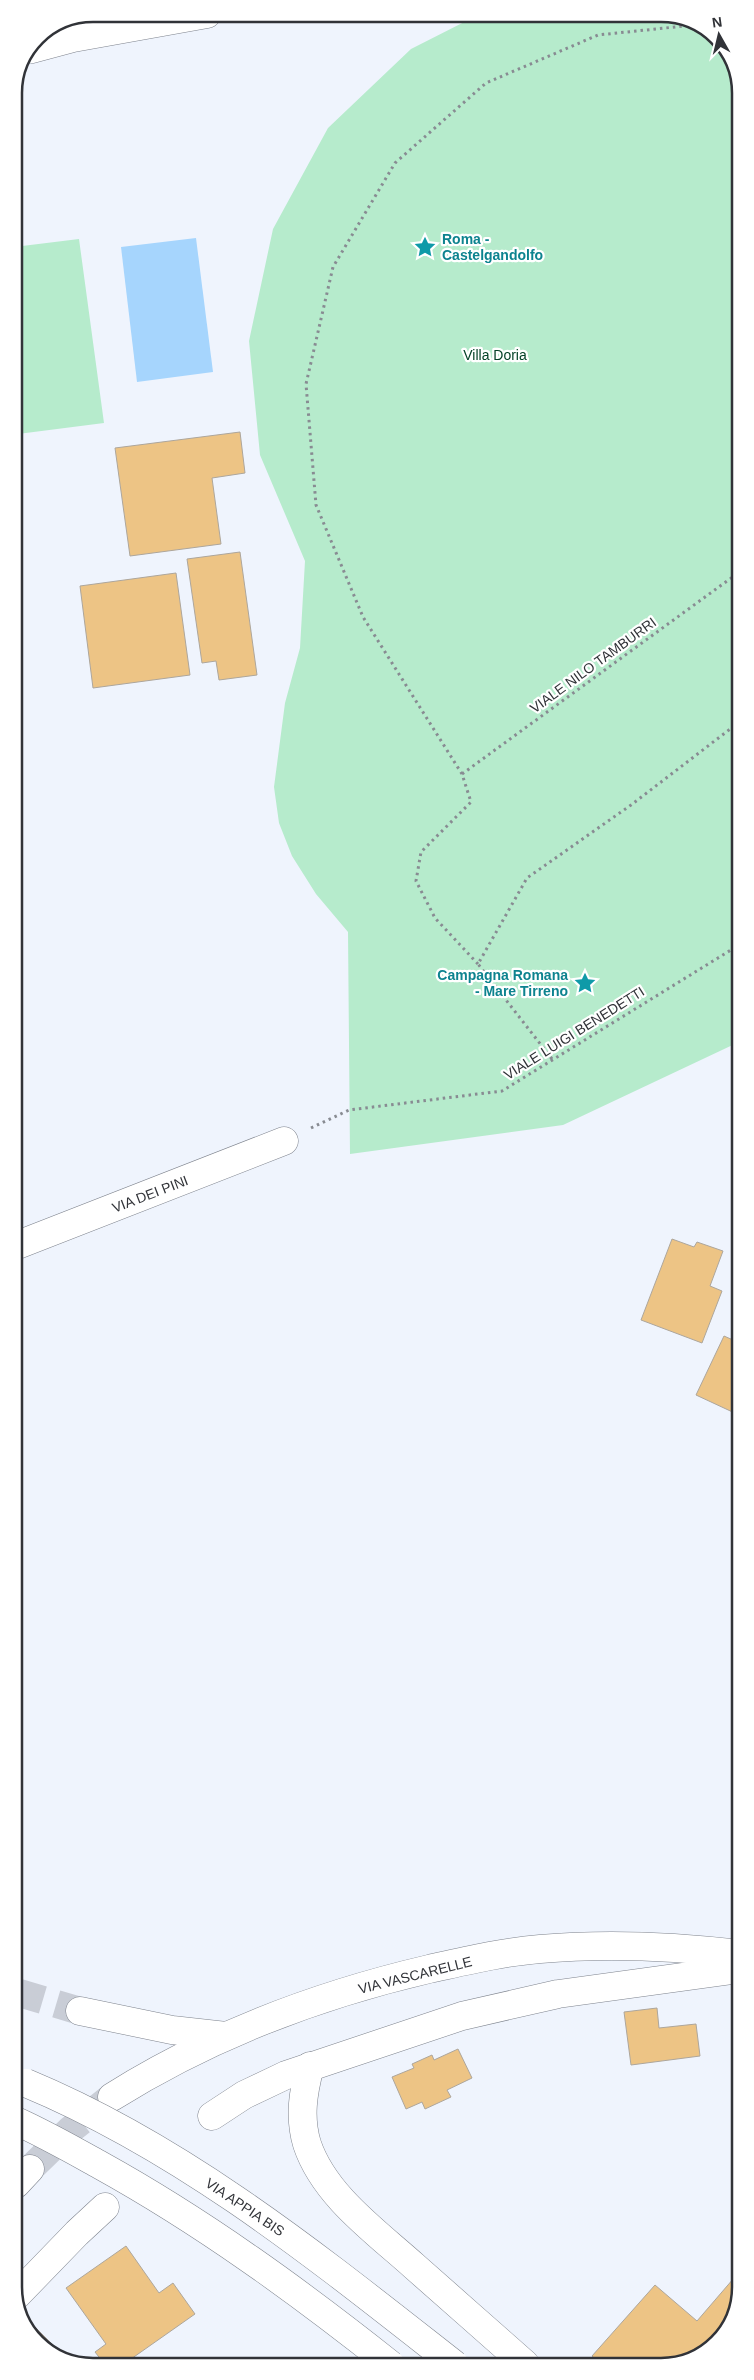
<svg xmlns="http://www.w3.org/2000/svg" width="754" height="2380" viewBox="0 0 754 2380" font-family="Helvetica,sans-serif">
	<rect width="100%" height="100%" fill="#eff4fd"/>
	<!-- green -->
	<path fill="#b6ebcc" d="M480 14H666L713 33 738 73 739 1042 563 1125 350 1154 348 932 316 894 292 856 279 823 274 787 285 703 300 648 305 561 260 455 249 341 273 229 328 128 411 49Z
		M79 239 104 423 18 434 14 403V247Z"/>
	<!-- water -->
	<path fill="#a6d5fd" d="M196 238 213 372 137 382 121 247Z"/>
	<!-- building -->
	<path fill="#edc485" stroke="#ada69c" d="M240 432 245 473 212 478 221 544 130 556 115 448Z
		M240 552 257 675 219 680 216 661 202 663 187 559Z
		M176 573 190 675 93 688 80 586Z
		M672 1239 694 1247 697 1242 723 1251 710 1286 722 1291 702 1343 641 1320Z
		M739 1326V1415L696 1395 724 1336 733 1340Z
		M657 2008 659 2028 696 2024 700 2056 631 2065 624 2012Z
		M458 2049 472 2078 447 2090 451 2097 425 2109 422 2102 406 2109 392 2077 414 2068 412 2064 432 2055 434 2060Z
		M126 2246 159 2293 173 2283 195 2314 121 2366H106L95 2352 106 2344 66 2288Z
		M740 2271V2287L724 2335 681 2364H601L592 2356 655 2285 697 2321Z
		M29 2321 53 2345 48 2350 41 2347 27 2324Z"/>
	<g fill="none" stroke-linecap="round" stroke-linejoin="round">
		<!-- tertiary-tunnel -->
		<path stroke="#c9cdd6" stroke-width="28" stroke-dasharray="28 14" stroke-linecap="butt" d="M30 2169 70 2130 109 2099"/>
		<!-- trunk-tunnel -->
		<path stroke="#c9cdd6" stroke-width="28" stroke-dasharray="28 14" stroke-linecap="butt" d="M16 1992 80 2011"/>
		<!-- minor casing -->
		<g stroke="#7e838d" stroke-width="29">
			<path id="minor" d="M15 1246 284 1141
				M212 2116 244 2095 286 2075 462 2016 558 1994 740 1969
				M16 2296 77 2233 105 2207"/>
		</g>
		<!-- tertiary casing -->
		<g stroke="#7e838d" stroke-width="29">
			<path id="tertiary" d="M112 2097C209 2036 318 1995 429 1969 466 1961 503 1952 540 1949 607 1943 673 1946 740 1954
				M16 2184 30 2169"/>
		</g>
		<!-- secondary casing -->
		<g stroke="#7e838d" stroke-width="29">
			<path id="secondary" d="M32 49 73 38 207 14"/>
		</g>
		<!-- trunk casing -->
		<g stroke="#7e838d" stroke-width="29">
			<path id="trunk" d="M80 2011 172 2030 226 2036
				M310 2066C303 2093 299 2117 307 2144 324 2195 375 2231 414 2266 451 2299 488 2331 525 2364"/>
		</g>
		<!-- path -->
		<path stroke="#888b92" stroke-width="3" stroke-dasharray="2.5 4" stroke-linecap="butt" d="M462 774 738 573
			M478 964 435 918 416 881 421 852 471 802 462 774 363 617 316 505 306 384 333 267 395 163 486 83 598 35 694 25
			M552 1059 478 964 527 878 631 805 738 723
			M311 1128 349 1110 502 1091 739 945"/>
		<!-- minor -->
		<use href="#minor" stroke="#fff" stroke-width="28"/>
		<!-- tertiary -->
		<use href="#tertiary" stroke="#fff" stroke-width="28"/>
		<!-- secondary -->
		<use href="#secondary" stroke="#fff" stroke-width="28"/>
		<!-- trunk -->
		<use href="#trunk" stroke="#fff" stroke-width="28"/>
		<!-- trunk-bridge casing -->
		<g stroke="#7e838d" stroke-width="29" stroke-linecap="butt">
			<path id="trunk-bridge" d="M26 2083C185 2149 321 2260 455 2365
				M16 2121C45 2134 73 2150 100 2165 203 2222 299 2292 391 2365"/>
		</g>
		<!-- trunk-bridge -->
		<use href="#trunk-bridge" stroke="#fff" stroke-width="28"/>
	</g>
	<!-- icons -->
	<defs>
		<g id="sight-bare" transform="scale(1.725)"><path d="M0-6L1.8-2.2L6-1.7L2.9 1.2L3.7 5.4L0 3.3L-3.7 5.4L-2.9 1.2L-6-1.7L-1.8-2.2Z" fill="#0f9aa8" stroke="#fff" stroke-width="2.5" paint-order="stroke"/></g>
	</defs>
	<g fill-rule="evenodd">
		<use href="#sight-bare" x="425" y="247"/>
		<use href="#sight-bare" x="585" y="983"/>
	</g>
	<g text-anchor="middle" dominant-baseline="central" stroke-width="4.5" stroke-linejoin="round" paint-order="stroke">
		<!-- culture labels -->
		<g font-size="14" font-weight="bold" fill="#0d838f" stroke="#fff" text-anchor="start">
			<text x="442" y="239">Roma -<tspan x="442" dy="16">Castelgandolfo</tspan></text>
			<text x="568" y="975" text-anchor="end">Campagna Romana<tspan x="568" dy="16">- Mare Tirreno</tspan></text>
		</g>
		<!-- park labels -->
		<g font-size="14" fill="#044127" stroke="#fff">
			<text x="495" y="355">Villa Doria</text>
		</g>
		<!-- street labels -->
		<g font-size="14" fill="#313338" stroke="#fff">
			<text transform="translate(593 665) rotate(-36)">VIALE NILO TAMBURRI</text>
			<text transform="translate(574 1033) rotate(-32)">VIALE LUIGI BENEDETTI</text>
			<text transform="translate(150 1194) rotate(-21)">VIA DEI PINI</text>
			<text transform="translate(415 1975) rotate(-14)">VIA VASCARELLE</text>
			<text transform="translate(245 2207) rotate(34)">VIA APPIA BIS</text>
		</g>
	</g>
	<!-- crop -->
	<path d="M0 0H754V2380H0ZM93 22H661A71 71 0 0 1 732 93V2287A71 71 0 0 1 661 2358H93A71 71 0 0 1 22 2287V93A71 71 0 0 1 93 22Z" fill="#fff" fill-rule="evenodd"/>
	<path fill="none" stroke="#313338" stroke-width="2.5" d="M93 22H661A71 71 0 0 1 732 93V2287A71 71 0 0 1 661 2358H93A71 71 0 0 1 22 2287V93A71 71 0 0 1 93 22Z"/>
	<!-- north arrow -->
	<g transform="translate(719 35) rotate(352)" stroke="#ffffff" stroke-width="4" paint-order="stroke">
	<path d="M0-4L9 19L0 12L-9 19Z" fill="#313338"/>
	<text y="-8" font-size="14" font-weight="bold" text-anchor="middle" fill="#313338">N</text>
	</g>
</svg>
